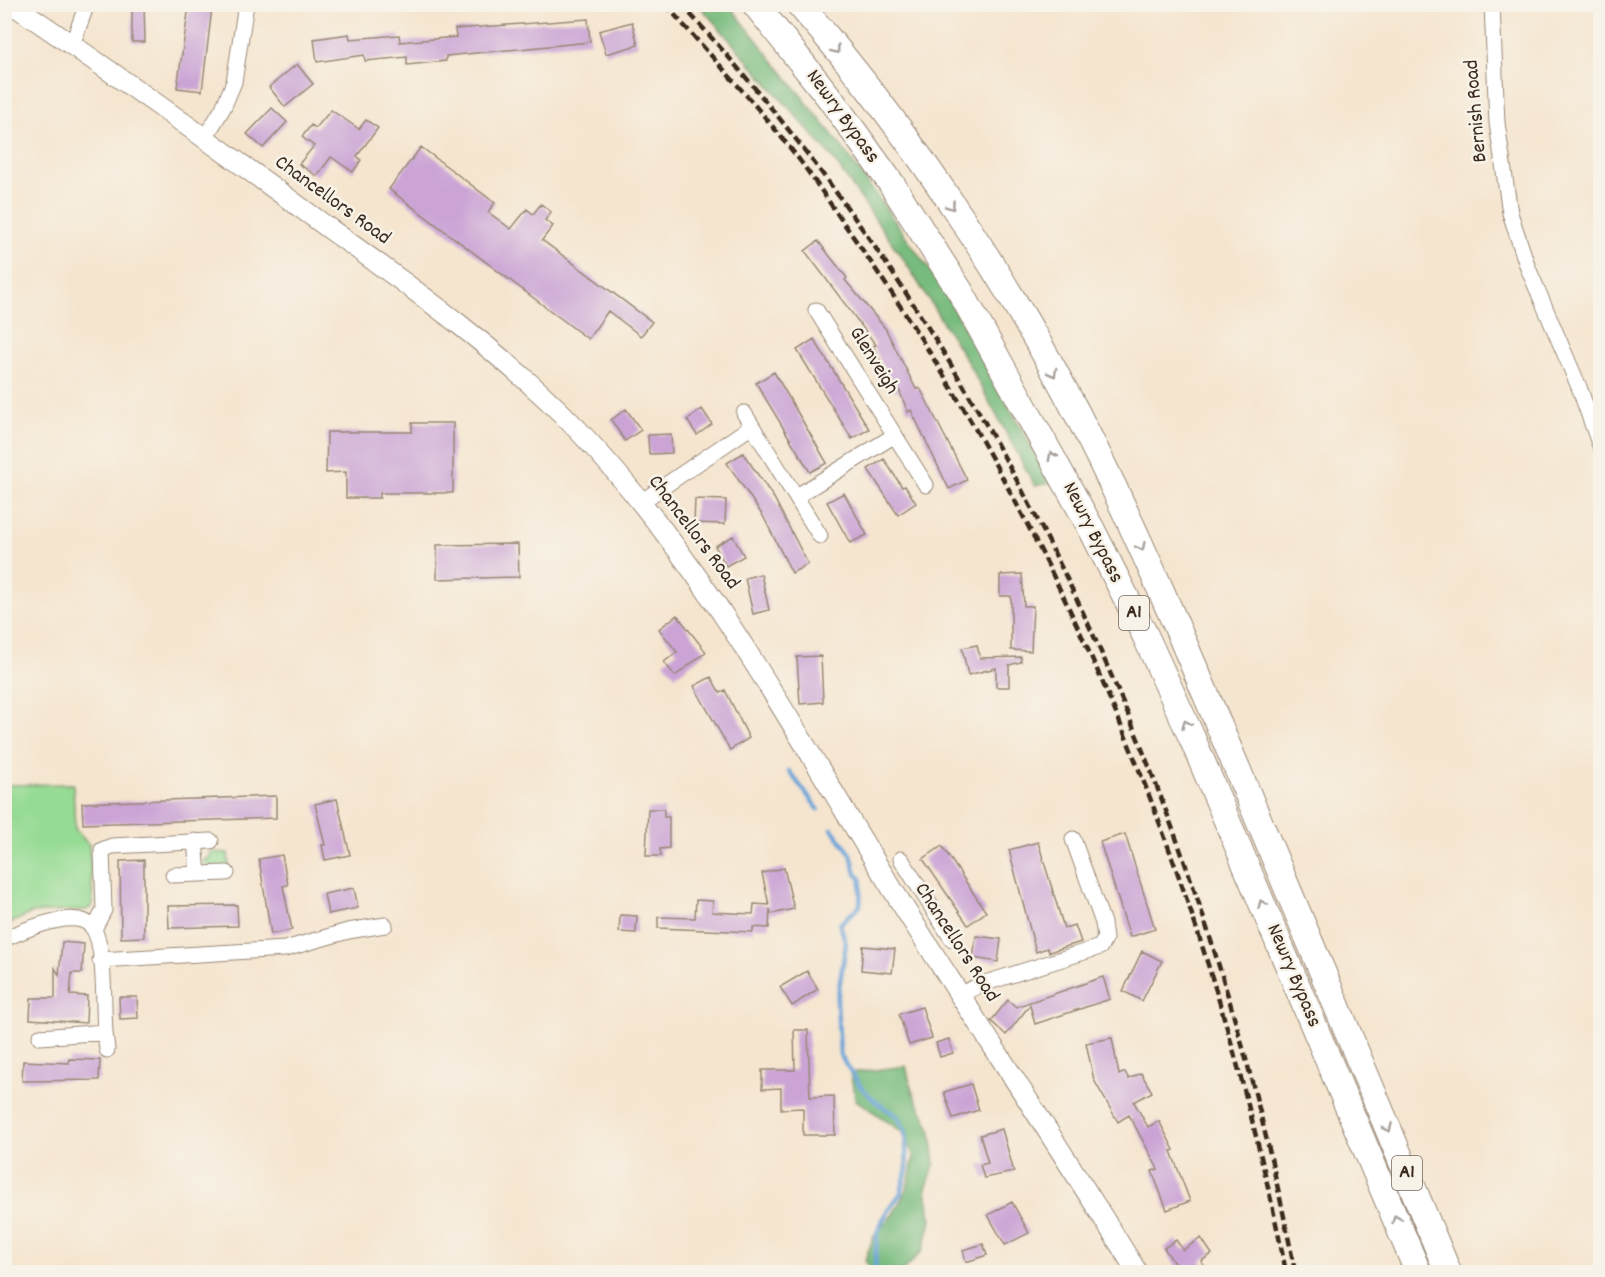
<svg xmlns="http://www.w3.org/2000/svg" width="1605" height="1277" viewBox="0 0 1605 1277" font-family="Dekko,sans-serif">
	<rect width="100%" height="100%" fill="#f7f3e8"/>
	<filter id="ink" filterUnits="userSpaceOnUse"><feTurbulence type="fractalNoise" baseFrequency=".0167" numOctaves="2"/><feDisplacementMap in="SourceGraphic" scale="12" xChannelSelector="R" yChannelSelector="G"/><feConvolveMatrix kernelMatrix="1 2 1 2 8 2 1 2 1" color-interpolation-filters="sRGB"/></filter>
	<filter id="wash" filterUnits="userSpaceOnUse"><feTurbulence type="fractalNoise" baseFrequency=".008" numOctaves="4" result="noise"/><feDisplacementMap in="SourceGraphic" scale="24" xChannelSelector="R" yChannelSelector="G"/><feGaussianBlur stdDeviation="1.35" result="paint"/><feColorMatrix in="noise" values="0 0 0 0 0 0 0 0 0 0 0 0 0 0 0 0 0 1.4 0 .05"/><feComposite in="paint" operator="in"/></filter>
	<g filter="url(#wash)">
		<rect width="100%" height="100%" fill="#f5e5cf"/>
		<!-- green -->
		<path fill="#96db94" stroke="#688259" stroke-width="1.5" d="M73 784 75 829 89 845 93 900 91 907 86 910 31 913 5 926V785Z
			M211 852 228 853 229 866C220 866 208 870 203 860L208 859Z"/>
		<!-- forest -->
		<path fill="#78bb7e" stroke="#5a724e" stroke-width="1.5" d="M699 5H729L842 147 941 286 1052 483 1035 486 968 363 906 263 831 156Z
			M906 1066 912 1091 930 1127 935 1163 926 1189 931 1221 923 1250 902 1272H871L865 1260 874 1236 893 1214 907 1189 914 1156 901 1131 856 1100 850 1073Z"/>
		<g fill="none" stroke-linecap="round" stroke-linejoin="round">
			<!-- stream -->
			<path stroke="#67a3d8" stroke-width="4.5" d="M789 771 818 809
				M832 829 851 854 856 874 861 879 860 906 840 924 846 944 837 1001 840 1055 861 1087 876 1102 897 1116 905 1130 907 1168 901 1193 886 1213 877 1233 875 1268 870 1272"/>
		</g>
		<g id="blocks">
			<!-- building -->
			<path fill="#cba4d5" d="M132 4H144L145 42H132Z
				M189 6 212 8 202 91 177 88Z
				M588 19 590 42 446 56V61L407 65V57L365 61 364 55 317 62 314 39 349 34 350 39 399 35 400 42 456 37 455 29Z
				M632 22 638 45 606 54 599 31Z
				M297 64 313 84 285 107 269 87Z
				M272 108 287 122 263 148 247 134Z
				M331 110 359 129 366 120 378 128 357 156 361 160 353 172 331 157 317 176 299 164 314 146 302 137 311 125 316 128Z
				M421 147 495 203 488 212 511 229 527 209 533 214 541 204 551 212 545 220 553 226 542 240 652 322 641 336 608 311 588 339 389 189Z
				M818 241 847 278 845 280 885 328 916 389 920 388 967 480 949 489 911 410 908 412 899 390 896 392 873 346 876 345 805 251Z
				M814 339 869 429 852 439 797 350Z
				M774 372 827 463 810 472 756 383Z
				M626 409 641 430 625 441 611 420Z
				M702 409 712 424 697 435 687 420Z
				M412 423H453V493H380V498H346V472L326 473 327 432H412Z
				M671 434 672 453 649 454 648 435Z
				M743 453 774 498 808 564 792 573 763 516 727 463Z
				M884 459 902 487 905 486 916 503 898 515 868 469Z
				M844 493 867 535 850 543 827 502Z
				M695 499 726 500 725 524 694 523Z
				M733 536 744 556 726 566 715 546Z
				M518 544 519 577 437 579V545Z
				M761 574 769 610 753 614 745 578Z
				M1022 574 1024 606H1033L1031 651 1011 650V596H1000V575Z
				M677 615 706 652 675 676 664 662 677 652 659 629Z
				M977 645 980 658 1021 657V662L1009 665V687H996V668L968 675 962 648Z
				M821 656 823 702 800 704 797 657Z
				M711 677 720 693 725 690 749 738 730 750 694 686Z
				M276 796V818L83 824 82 803Z
				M337 799 350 855 325 860 322 845H325L315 804Z
				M648 809H664V817H669V848L660 849 661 856H646Z
				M1125 834 1155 929 1130 937 1100 842Z
				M1038 842 1064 928 1075 925 1081 942 1049 952 1047 948 1036 952 1009 850Z
				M942 846 986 912 968 925 923 859Z
				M282 855 288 885 283 886 292 930 271 934 259 859Z
				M144 860V937L121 938 120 861Z
				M784 868 794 909 771 914 770 909 769 928 753 927V932L658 928V917L695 918 696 900 713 901 712 912 753 914 754 904 769 905 762 873Z
				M354 888 358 908 328 914 324 894Z
				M237 905 238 926 169 928 168 906Z
				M620 915 637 916 636 933 619 932Z
				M976 936 1001 939 998 962 973 958Z
				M62 942 84 944 82 973H72L70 995 87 996 86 1023 30 1019 31 998H55V968L59 975Z
				M863 946 895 949 892 973 861 970Z
				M1142 951 1162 961 1142 1001 1123 991Z
				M807 971 818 989 792 1006 780 987Z
				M1103 977 1110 999 1035 1024 1030 1005 1006 1035 991 1021 1008 1000 1016 1007Z
				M119 997H137L138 1018 120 1019Z
				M922 1007 932 1038 909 1045 899 1014Z
				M794 1030H808L810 1097 834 1096 835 1135H803V1108L781 1109V1088L762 1089V1070H795Z
				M1112 1038 1119 1075 1125 1072 1129 1079 1141 1073 1152 1092 1134 1102 1148 1127 1159 1121 1174 1150 1171 1151 1190 1201 1167 1210 1152 1171 1158 1169 1129 1115 1118 1122 1094 1080 1086 1043Z
				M949 1039 953 1053 940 1057 936 1043Z
				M69 1059 100 1060 99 1080 22 1081 23 1061 69 1063Z
				M971 1084 979 1110 953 1118 944 1092Z
				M1002 1129 1014 1172 984 1178 980 1165 988 1163 980 1135Z
				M1012 1202 1029 1233 1005 1245 988 1215Z
				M1201 1238 1212 1254 1201 1261 1208 1272H1180L1164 1248 1176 1240 1183 1250Z
				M983 1244 987 1255 966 1262 963 1250Z"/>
		</g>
	</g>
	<g filter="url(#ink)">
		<use href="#blocks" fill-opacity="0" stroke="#988876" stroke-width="1.5"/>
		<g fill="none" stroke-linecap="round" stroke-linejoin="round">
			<!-- minor casing -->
			<g stroke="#988876" stroke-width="17">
				<path id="minor" d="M1492 4 1497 123 1510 213 1528 268 1579 387 1600 446
					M72 45 87 4
					M205 138 223 108 234 82 246 4
					M816 310 926 485
					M744 413 820 536
					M797 496 895 435
					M641 502 752 426
					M195 841 198 874
					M901 859 952 939
					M173 875 227 873
					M94 929 104 910 102 850 112 846 211 841
					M4 939C22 931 76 907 92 927 106 944 103 1009 105 1032L40 1037
					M100 960 285 949 348 931 385 925
					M961 995 979 985 1100 947 1105 939 1103 923 1073 839
					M105 1032 107 1050"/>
			</g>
			<!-- tertiary casing -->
			<g stroke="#988876" stroke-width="22">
				<path id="tertiary" d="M12 4C117 75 221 149 323 224 411 287 503 352 578 430 702 560 788 719 881 871 965 1006 1054 1137 1137 1272"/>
			</g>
			<!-- trunk casing -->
			<g stroke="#988876" stroke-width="28">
				<path id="trunk" d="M755 4 829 97 891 183 960 291 1092 530 1145 635 1192 738 1418 1272
					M799 4C913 134 1024 303 1100 459 1159 580 1210 704 1262 828 1324 976 1387 1124 1448 1272"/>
			</g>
			<!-- minor -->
			<use href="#minor" stroke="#fff" stroke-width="15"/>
			<!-- tertiary -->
			<use href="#tertiary" stroke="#fff" stroke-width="20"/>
			<!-- trunk -->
			<use href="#trunk" stroke="#fff" stroke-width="26"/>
			<!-- rail -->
			<path stroke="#3b2a1e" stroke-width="4.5" stroke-dasharray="9 4.5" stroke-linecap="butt" d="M665 4C711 56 759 107 801 162 821 189 839 217 859 245 1072 551 1214 906 1286 1272
				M681 4C999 347 1209 816 1295 1272"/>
		</g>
		<!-- one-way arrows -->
		<defs><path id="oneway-chevron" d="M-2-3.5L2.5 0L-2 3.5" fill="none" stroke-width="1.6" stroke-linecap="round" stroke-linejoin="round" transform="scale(1.5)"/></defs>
		<g stroke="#a79f9a">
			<use href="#oneway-chevron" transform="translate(836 50) rotate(52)"/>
			<use href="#oneway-chevron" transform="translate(951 206) rotate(56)"/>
			<use href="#oneway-chevron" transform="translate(1053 373) rotate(62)"/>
			<use href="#oneway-chevron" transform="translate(1052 456) rotate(-118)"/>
			<use href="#oneway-chevron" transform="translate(1141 547) rotate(65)"/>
			<use href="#oneway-chevron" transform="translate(1186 724) rotate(-115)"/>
			<use href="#oneway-chevron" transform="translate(1262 904) rotate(-113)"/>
			<use href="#oneway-chevron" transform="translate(1388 1128) rotate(67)"/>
			<use href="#oneway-chevron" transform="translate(1396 1219) rotate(-113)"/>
		</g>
	</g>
	<g text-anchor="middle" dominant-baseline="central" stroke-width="5" stroke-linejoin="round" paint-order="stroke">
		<!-- shield labels -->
		<g fill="#f7f3e8" stroke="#73665b" stroke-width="1.5">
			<rect x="1119" y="596" width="30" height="34" rx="4.5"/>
			<rect x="1392" y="1156" width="30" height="34" rx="4.5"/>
		</g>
		<g font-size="20" font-weight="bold" fill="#3b2a1e">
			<text x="1134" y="613">A1</text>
			<text x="1407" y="1173">A1</text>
		</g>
		<!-- street labels -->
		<g font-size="21" fill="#3b2a1e" stroke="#f7f3e8">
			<text transform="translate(1477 111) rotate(-95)">Bernish Road</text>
			<text transform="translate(842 117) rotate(54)">Newry Bypass</text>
			<text transform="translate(332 201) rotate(36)">Chancellors Road</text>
			<text transform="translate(873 361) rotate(58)">Glenveigh</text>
			<text transform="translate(693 533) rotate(53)">Chancellors Road</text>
			<text transform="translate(1092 533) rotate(63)">Newry Bypass</text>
			<text transform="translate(956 943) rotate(57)">Chancellors Road</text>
			<text transform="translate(1293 976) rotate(67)">Newry Bypass</text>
		</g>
	</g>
	<!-- margin -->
	<rect width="1605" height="1277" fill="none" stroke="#f7f3e8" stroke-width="24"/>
</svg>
